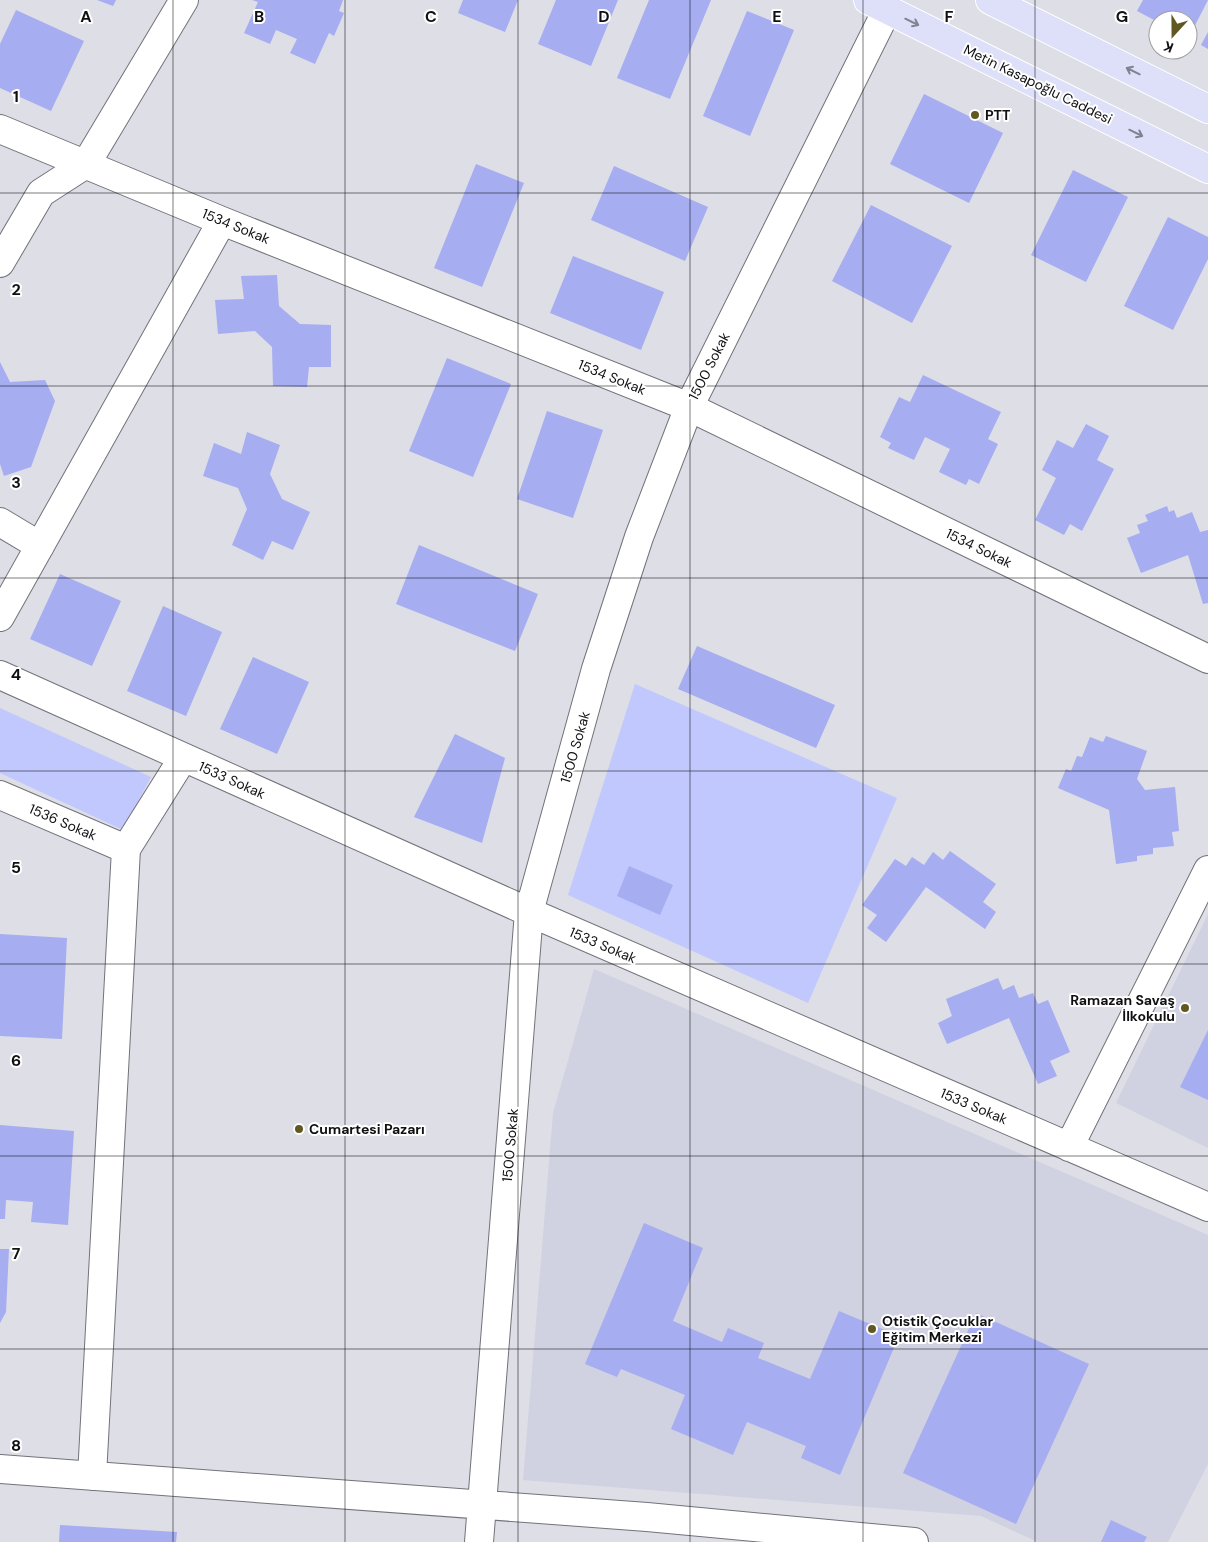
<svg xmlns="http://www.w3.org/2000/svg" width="1208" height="1542" viewBox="0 0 1208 1542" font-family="'DM Sans',sans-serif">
	<rect width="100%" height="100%" fill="#dddee6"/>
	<!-- built -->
	<path fill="#d0d2e1" d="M1208 914V1148L1116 1103Z
		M594 969 1208 1235V1464L1168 1542H1038L981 1516 523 1480 553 1113Z"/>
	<!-- green -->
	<path fill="#c1c8fe" d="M635 684 897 798 808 1003 568 895Z
		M0 708 151 777 123 830 0 773Z"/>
	<!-- building -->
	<path fill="#a6adf0" d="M97 0H116L113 6Z
		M252 0H343L339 11 344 13 334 36 329 33 315 64 290 53 297 39 276 30 270 44 244 33 258 2Z
		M463 0H518L505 32 458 13Z
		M556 0H618L591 66 538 44Z
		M649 0H711L670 99 617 78Z
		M1143 0H1208L1188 39V20H1158V22L1137 11Z
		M16 10 84 41 51 111 0 88V44Z
		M747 11 794 30 750 136 703 116Z
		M1208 32V49L1201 45Z
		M924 94 1003 133 969 203 890 164Z
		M476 164 524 183 482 287 434 268Z
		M614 166 708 207 685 261 591 220Z
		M1073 170 1128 197 1086 282 1031 255Z
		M871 205 952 246 912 323 832 281Z
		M1168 217 1208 237V259L1173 330 1124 306Z
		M573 256 664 292 641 350 550 313Z
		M277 275 279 306 300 324 331 325V367H309L307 387 273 386 272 347 255 331 218 334 215 300 244 299 241 276Z
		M447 358 511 384 473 477 409 451Z
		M0 362 10 382 45 380 55 401 31 467 4 476 0 464Z
		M923 375 1001 412 988 439 998 444 979 484 969 479 966 485 939 472 950 449 925 437 914 460 888 448 891 443 880 437 899 397 910 402Z
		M547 411 603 430 573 518 517 499Z
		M1086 424 1109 436 1097 460 1114 469 1082 531 1070 524 1064 535 1035 520 1056 478 1042 470 1057 440 1073 448Z
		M247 432 280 445 270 474 282 499 310 512 293 550 272 541 263 560 232 545 247 509 238 488 203 476 214 443 241 454Z
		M1167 506 1169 512 1174 510 1177 518 1192 512 1200 532 1208 530V603L1203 604 1188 555 1141 573 1127 538 1140 533 1137 525 1148 521 1145 515Z
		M419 545 538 594 515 651 396 604Z
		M60 574 121 601 92 666 30 639Z
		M163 606 222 632 186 716 127 691Z
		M697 646 835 705 816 748 678 689Z
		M253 657 309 682 277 754 220 729Z
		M455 734 505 758 482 843 414 817Z
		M1106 736 1147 751 1137 779 1145 790 1175 787 1179 831 1172 832 1174 846 1153 848V854L1137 856V861L1116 864 1109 810 1058 788 1066 769 1071 771 1077 756 1082 757 1090 737 1103 742Z
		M950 851 996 884 983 902 996 912 985 929 926 887 886 942 867 928 877 915 862 905 895 859 906 866 912 857 924 865 933 852 943 860Z
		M629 866 673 885 660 915 617 896Z
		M0 934 67 938 62 1039 0 1036Z
		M998 978 1003 990 1014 985 1019 998 1033 993 1038 1004 1048 1000 1070 1052 1050 1061 1057 1076 1038 1084 1009 1018 947 1044 938 1023 952 1016 946 999Z
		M1208 1030V1100L1180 1087Z
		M0 1125 74 1131 68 1225 31 1222 33 1202 6 1200 5 1219H0Z
		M644 1223 703 1248 673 1321 722 1342 728 1328 764 1343 758 1358 810 1379 839 1311 899 1336 840 1475 801 1458 806 1446 747 1422 733 1455 671 1429 685 1395 621 1369 617 1377 585 1364Z
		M0 1249H9L6 1312 0 1323Z
		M976 1313 1089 1364 1016 1524 903 1473Z
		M1111 1520 1147 1537 1144 1542H1101Z
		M60 1525 177 1532 176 1542H59Z"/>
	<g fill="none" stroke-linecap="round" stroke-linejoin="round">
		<!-- street casing -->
		<g stroke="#72737a" stroke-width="30">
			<path id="street" d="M0 129 222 221 689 407 1208 659
				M0 263 41 193 86 164 184 0
				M0 522 40 546
				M0 617 222 221
				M0 675 529 912 1208 1207
				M0 795 126 849
				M1069 1147 1208 870
				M0 1469 647 1517 914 1542
				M92 1476 126 849 183 758
				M479 1542 529 912 596 669 639 537 689 407 887 10"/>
		</g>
		<!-- primary casing -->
		<g stroke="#fff" stroke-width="30">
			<path id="primary" d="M868 0 1208 169
				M990 0 1208 109"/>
		</g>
		<!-- street -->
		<use href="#street" stroke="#fff" stroke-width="28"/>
		<!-- primary -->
		<use href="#primary" stroke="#dde0f8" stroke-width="28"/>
	</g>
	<!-- one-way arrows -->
	<defs><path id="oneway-shaft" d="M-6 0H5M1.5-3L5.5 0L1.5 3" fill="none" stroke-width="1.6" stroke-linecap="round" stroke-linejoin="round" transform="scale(1.25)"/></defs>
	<g stroke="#818291">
		<use href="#oneway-shaft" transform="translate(912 22) rotate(26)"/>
		<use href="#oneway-shaft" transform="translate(1133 71) rotate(-154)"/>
		<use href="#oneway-shaft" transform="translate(1136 133) rotate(26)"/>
	</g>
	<!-- grid -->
	<path fill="none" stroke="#101013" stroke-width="1" stroke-opacity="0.55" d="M173 0V1542M345 0V1542M518 0V1542M690 0V1542M863 0V1542M1035 0V1542M0 193H1208M0 386H1208M0 578H1208M0 771H1208M0 964H1208M0 1156H1208M0 1349H1208"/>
	<!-- markers -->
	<g fill="#605723" stroke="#fff" stroke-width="2">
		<circle cx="975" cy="115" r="5"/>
		<circle cx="1185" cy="1008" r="5"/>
		<circle cx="299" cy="1129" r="5"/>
		<circle cx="872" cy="1329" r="5"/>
	</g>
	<g text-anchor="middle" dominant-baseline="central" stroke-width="4" stroke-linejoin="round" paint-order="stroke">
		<!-- street labels -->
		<g font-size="14" fill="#101013" stroke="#fff">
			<text transform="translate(1038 84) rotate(26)">Metin Kasapoğlu Caddesi</text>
			<text transform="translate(236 226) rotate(22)">1534 Sokak</text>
			<text transform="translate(709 366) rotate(-63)">1500 Sokak</text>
			<text transform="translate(612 377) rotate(22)">1534 Sokak</text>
			<text transform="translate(979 548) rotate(26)">1534 Sokak</text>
			<text transform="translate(575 747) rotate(-74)">1500 Sokak</text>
			<text transform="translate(232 780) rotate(24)">1533 Sokak</text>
			<text transform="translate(63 822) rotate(23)">1536 Sokak</text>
			<text transform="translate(603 945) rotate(23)">1533 Sokak</text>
			<text transform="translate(974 1106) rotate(23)">1533 Sokak</text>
			<text transform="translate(510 1145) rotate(-85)">1500 Sokak</text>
		</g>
		<!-- poi labels -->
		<g font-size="14" font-weight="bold" fill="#101013" stroke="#fff" text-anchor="start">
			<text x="985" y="115">PTT</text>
			<text x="1175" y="1000" text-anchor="end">Ramazan Savaş<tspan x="1175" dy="16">İlkokulu</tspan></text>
			<text x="309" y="1129">Cumartesi Pazarı</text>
			<text x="882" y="1321">Otistik Çocuklar<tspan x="882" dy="16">Eğitim Merkezi</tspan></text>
		</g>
	</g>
	<g font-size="16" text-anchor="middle" font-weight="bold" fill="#101013" stroke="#fff" stroke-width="4" stroke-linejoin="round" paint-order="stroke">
		<text x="86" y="22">A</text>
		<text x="259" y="22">B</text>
		<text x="431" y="22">C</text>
		<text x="604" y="22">D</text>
		<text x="777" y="22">E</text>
		<text x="949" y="22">F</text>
		<text x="1122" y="22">G</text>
		<text x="16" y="102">1</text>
		<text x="16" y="295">2</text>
		<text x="16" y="488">3</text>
		<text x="16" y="680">4</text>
		<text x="16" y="873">5</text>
		<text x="16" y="1066">6</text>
		<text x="16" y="1259">7</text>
		<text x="16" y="1451">8</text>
	</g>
	<!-- north arrow -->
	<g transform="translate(1173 35) rotate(201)"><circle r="24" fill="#ffffff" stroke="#9f9fa1"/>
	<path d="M0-4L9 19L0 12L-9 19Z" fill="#605723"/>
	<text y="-8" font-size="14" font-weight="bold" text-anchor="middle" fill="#101013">K</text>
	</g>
</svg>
